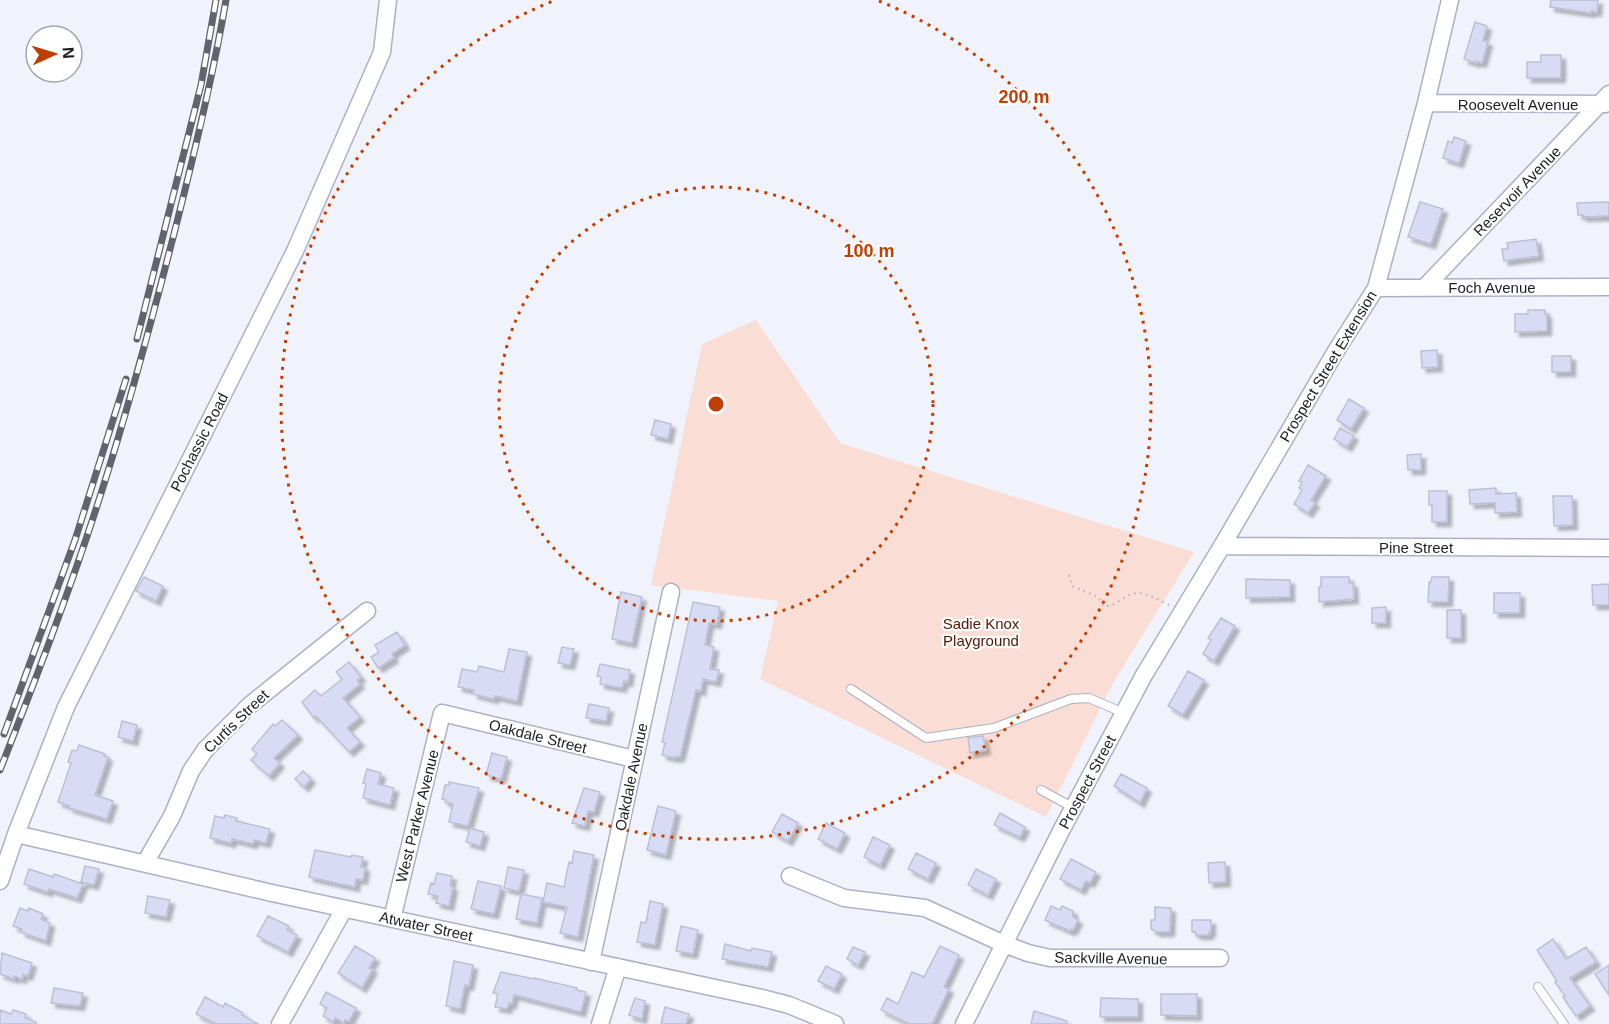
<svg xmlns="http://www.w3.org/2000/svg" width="1609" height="1024" viewBox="0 0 1609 1024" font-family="Arial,sans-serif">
	<defs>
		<filter id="shadow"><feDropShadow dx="4.5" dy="4.5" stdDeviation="1.5" flood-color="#0004"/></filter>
	</defs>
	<rect width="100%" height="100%" fill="#f1f3fc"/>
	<!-- green -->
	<path fill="#faddd4" d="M756 320 840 443 1194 552 1113 683 1046 817 760 679 778 601 651 585 702 344Z"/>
	<!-- building -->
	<path fill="#d7dcf4" stroke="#bcc0d6" stroke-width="1.5" filter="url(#shadow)" d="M1551 0H1598L1597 12 1591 11V13L1550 7Z
		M1475 22 1487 26 1483 40 1488 42 1482 63 1476 61V63L1464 59Z
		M1541 55H1561V78H1527V62H1541Z
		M1454 137 1466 141 1459 163 1443 158 1448 141 1452 143Z
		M1420 202 1443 209 1431 244 1408 237Z
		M1609 202V216L1583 217V215H1578L1577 203Z
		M1536 239 1539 256 1504 261 1502 249H1508L1507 243Z
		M1528 310H1545V314H1547V331L1515 332V314H1528Z
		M1437 350 1438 367 1422 368 1421 351Z
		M1552 356H1571V372H1552Z
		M1349 399 1364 408 1351 429 1337 420Z
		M655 420 671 424 668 439 651 435Z
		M1340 428 1354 436 1347 447 1334 439Z
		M1421 454V470H1408L1407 455Z
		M1308 465 1326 476 1311 500 1315 503 1308 513 1294 504 1302 490 1299 488 1302 482 1299 481Z
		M1496 488V494L1516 493 1517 512 1495 513V503L1470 504 1469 490Z
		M1429 491H1447V522H1432V505H1429Z
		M1553 496H1572L1573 525 1554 526Z
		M144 577 163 586 156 601 136 591Z
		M1321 577H1349V583H1353L1354 599 1319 602V587H1321Z
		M1432 577H1449L1448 602H1428L1429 582H1431Z
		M1246 579 1290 580V597L1246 598Z
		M1609 584V605H1593L1592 585Z
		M621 592 642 597 632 643 612 639Z
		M1494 593H1520V613H1494Z
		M693 602 720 607 717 624 709 623 705 645 714 647 710 669 719 670 716 682 703 679 701 691 696 690 680 757 676 756V758L662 755 665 743 662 742Z
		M1386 607V623H1372V608Z
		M1447 610H1461V638H1447Z
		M1221 618 1235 626 1214 661 1203 654 1211 640 1208 638Z
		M397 632 405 645 392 654 394 658 378 668 371 657 379 652 375 645Z
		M562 647 574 649 570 665 558 663Z
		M509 649 527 652 517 701 495 696 494 699 473 694 474 690 458 687 462 669 477 672 479 666 504 672Z
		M349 662 361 677 357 680 360 684 343 698 360 717 347 728 360 742 349 752 316 716 314 718 302 702 315 690 321 696 342 679 336 672Z
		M600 664 630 670 628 682 624 681 622 688 600 684 601 677 597 676Z
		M1188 671 1204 680 1183 715 1168 706Z
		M589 704 609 708 606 721 586 718Z
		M282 720 298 735 274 758 280 763 269 776 251 760 257 754 252 749 273 724 275 726Z
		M122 721 137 725 133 741 118 737Z
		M983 736 986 750 970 753 968 738Z
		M79 745 105 754 104 756 108 757 95 795 113 801 107 819 69 808 70 806 58 802 71 763 68 762 72 750 77 751Z
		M492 753 507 757 501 779 486 775Z
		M367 769 381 773 378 784 394 788 390 805 363 798 366 784 363 783Z
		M303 771 311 779 304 787 295 779Z
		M1121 774 1147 788 1140 803 1114 786Z
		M449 782 479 788 468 826 449 822 453 804 445 802 446 800 442 799 445 785H449Z
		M584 788 600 792 594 812 588 811 585 826 572 823Z
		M658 806 676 811 666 855 647 850Z
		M1000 813 1025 827 1020 837 994 825Z
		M782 814 798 823 788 841 772 832Z
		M225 815 237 818 236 821 270 829 266 843 254 840 253 844 232 839 231 843 210 838 215 816 224 818Z
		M826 823 845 833 837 849 818 839Z
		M470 828 484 832 480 846 466 842Z
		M873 837 890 845 880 865 864 857Z
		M315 850 351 857 352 855 363 857 361 867H365L363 880 356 879 355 887 309 877Z
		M574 851 594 855 578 937 560 933 567 907 543 902 547 883 564 887 569 862 572 863Z
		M916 853 936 863 928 879 908 869Z
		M1071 859 1096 872 1090 883 1086 881 1081 890 1060 879Z
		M1225 862 1226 882 1209 883 1208 863Z
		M85 866 99 869 94 885 81 882Z
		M508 867 524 870 519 891 504 888Z
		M29 869 53 877 54 874 83 884 77 898 49 889 48 892 24 884Z
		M976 869 996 879 988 895 968 885Z
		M437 873 452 876 450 886 453 887 449 906 436 903 438 896 428 894 431 883 434 884Z
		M478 881 501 886 494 914 471 909Z
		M521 894 542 898 537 923 516 919Z
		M148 896 170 900 166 917 145 913Z
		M650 901 663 904 655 945 637 942 641 922 646 923Z
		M1051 906 1060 910 1062 906 1073 911V917L1078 920 1073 930 1071 929 1070 931 1045 920Z
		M1155 907 1171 908 1170 932H1157L1151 929V920H1155Z
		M20 908 28 911 29 908 43 914 41 919 50 923 46 941 21 932 22 929 13 926Z
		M268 916 289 926 287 930 297 935 288 952 257 936Z
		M1192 920H1211V932H1209V935H1196V932H1192Z
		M681 926 698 930 693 954 676 951Z
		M1553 939 1566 959 1586 947 1596 962 1570 978 1590 1006 1576 1016 1563 997 1565 996 1555 982 1557 981 1537 950Z
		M725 944 751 951 752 948 772 952 768 967 722 959Z
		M355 946 375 958 369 968 373 969 362 988 338 973Z
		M940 946 959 955 944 987 949 989 932 1024H909L881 1010 887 998 898 1004 912 972 924 977Z
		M853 947 865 952 858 965 847 959Z
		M2 953 32 963 28 976 23 974 22 979 14 976V979L0 974Z
		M454 961 473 965 469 986 465 985 460 1009 446 1006Z
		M1609 965V995L1595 974Z
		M826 966 842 974 834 989 818 981Z
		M501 972 534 979V978L577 988 576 990 586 992 581 1012 514 995 512 1004 509 1003 507 1009 495 1007 498 994 493 993Z
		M54 988 83 993 80 1006 51 1003Z
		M326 992 356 1008 349 1021 345 1020 344 1023 335 1018 333 1022 323 1016 327 1008 320 1004Z
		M1161 994H1197V1016L1161 1015Z
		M205 997 223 1007 225 1003 243 1013 242 1015 258 1024H216L196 1014Z
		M635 998 645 1001 642 1019 629 1015Z
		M1101 998 1138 999V1017H1100Z
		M665 1007 689 1014 686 1024H661Z
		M0 1010 11 1014 13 1010 26 1014 25 1018 36 1022V1024H0Z
		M1034 1011 1067 1021 1066 1024H1031Z"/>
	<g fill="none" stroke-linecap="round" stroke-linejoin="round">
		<!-- service casing -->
		<g stroke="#acb0c5" stroke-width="10">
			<path id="service" d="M851 689 926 738 994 728 1071 699 1089 698 1124 713
				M1041 790 1074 808
				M1538 987 1564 1024"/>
		</g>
		<!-- minor casing -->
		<g stroke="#acb0c5" stroke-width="19">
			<path id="minor" d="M1426 103 1605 104
				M1376 288 1609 287
				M1424 288 1609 94
				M1222 546 1609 548
				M16 834 272 893 762 998 789 1005 835 1024
				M145 863 172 816 191 771 205 750 250 705 367 611
				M790 876 844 898 925 908 1004 944 1028 953 1050 958H1220
				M0 881 16 834 66 707 295 251 382 52 388 0
				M392 919 442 713 634 759
				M591 962 671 592
				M280 1024 344 909
				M600 1024 618 967
				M964 1024 1061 831 1144 675 1222 546 1336 351 1376 288 1426 103 1450 0"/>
		</g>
		<!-- path -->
		<path stroke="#b0b2bb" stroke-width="2" stroke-dasharray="1.5 4.5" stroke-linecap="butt" d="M1069 575 1072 586 1098 597 1103 606C1116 608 1125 593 1138 593 1148 593 1160 601 1169 605"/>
		<!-- service -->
		<use href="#service" stroke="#fff" stroke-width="8"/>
		<!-- minor -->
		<use href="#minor" stroke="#fff" stroke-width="16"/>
		<!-- rail casing -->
		<g stroke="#62636c" stroke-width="7">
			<path id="rail" d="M137 339 201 85 216 0
				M4 734 75 540 126 379
				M0 770C37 676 74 580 104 484 131 399 154 312 176 226 195 151 213 76 226 0"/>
		</g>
		<!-- rail -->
		<use href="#rail" stroke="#fff" stroke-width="4.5" stroke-dasharray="14" stroke-linecap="butt"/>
	</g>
	<!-- distance rings -->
	<g fill="none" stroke="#c43d00" stroke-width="3" stroke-dasharray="3 6">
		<circle cx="716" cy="404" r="217"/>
		<path d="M879 1A435 435 0 1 1 553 1"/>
	</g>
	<g text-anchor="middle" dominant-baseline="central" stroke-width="4.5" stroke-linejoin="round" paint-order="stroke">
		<!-- street labels -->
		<g font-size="15" fill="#1c1d25" stroke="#fff">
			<text x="1518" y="104">Roosevelt Avenue</text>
			<text transform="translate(1517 191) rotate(-46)">Reservoir Avenue</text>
			<text x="1492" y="287">Foch Avenue</text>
			<text transform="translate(1328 366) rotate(-59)">Prospect Street Extension</text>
			<text transform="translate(199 442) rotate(-63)">Pochassic Road</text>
			<text x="1416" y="547">Pine Street</text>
			<text transform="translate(236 721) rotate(-44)">Curtis Street</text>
			<text transform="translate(538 736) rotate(14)">Oakdale Street</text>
			<text transform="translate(631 777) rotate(-78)">Oakdale Avenue</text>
			<text transform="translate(1087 782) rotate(-62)">Prospect Street</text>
			<text transform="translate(417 816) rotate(-76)">West Parker Avenue</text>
			<text transform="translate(426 926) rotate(12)">Atwater Street</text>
			<text transform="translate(1111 958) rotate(1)">Sackville Avenue</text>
		</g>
		<!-- park labels -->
		<g font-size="15" fill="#531804" stroke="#fff">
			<text x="981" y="623">Sadie Knox<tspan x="981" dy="17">Playground</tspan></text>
		</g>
	</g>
	<circle cx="716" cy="404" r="9" fill="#c43d00" stroke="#fff" stroke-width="3"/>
	<g font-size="18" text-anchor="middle" font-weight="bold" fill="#c43d00" stroke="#fff" stroke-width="4.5" stroke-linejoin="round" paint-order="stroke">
		<text x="1024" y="103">200 m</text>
		<text x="869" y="257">100 m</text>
	</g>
	<!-- north arrow -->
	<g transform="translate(54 54) rotate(86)"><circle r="28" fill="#ffffff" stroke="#a4a5a8" stroke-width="1.5"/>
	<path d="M0-4.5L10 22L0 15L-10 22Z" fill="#c43d00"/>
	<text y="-9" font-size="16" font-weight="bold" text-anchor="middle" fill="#1c1d25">N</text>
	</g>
</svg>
